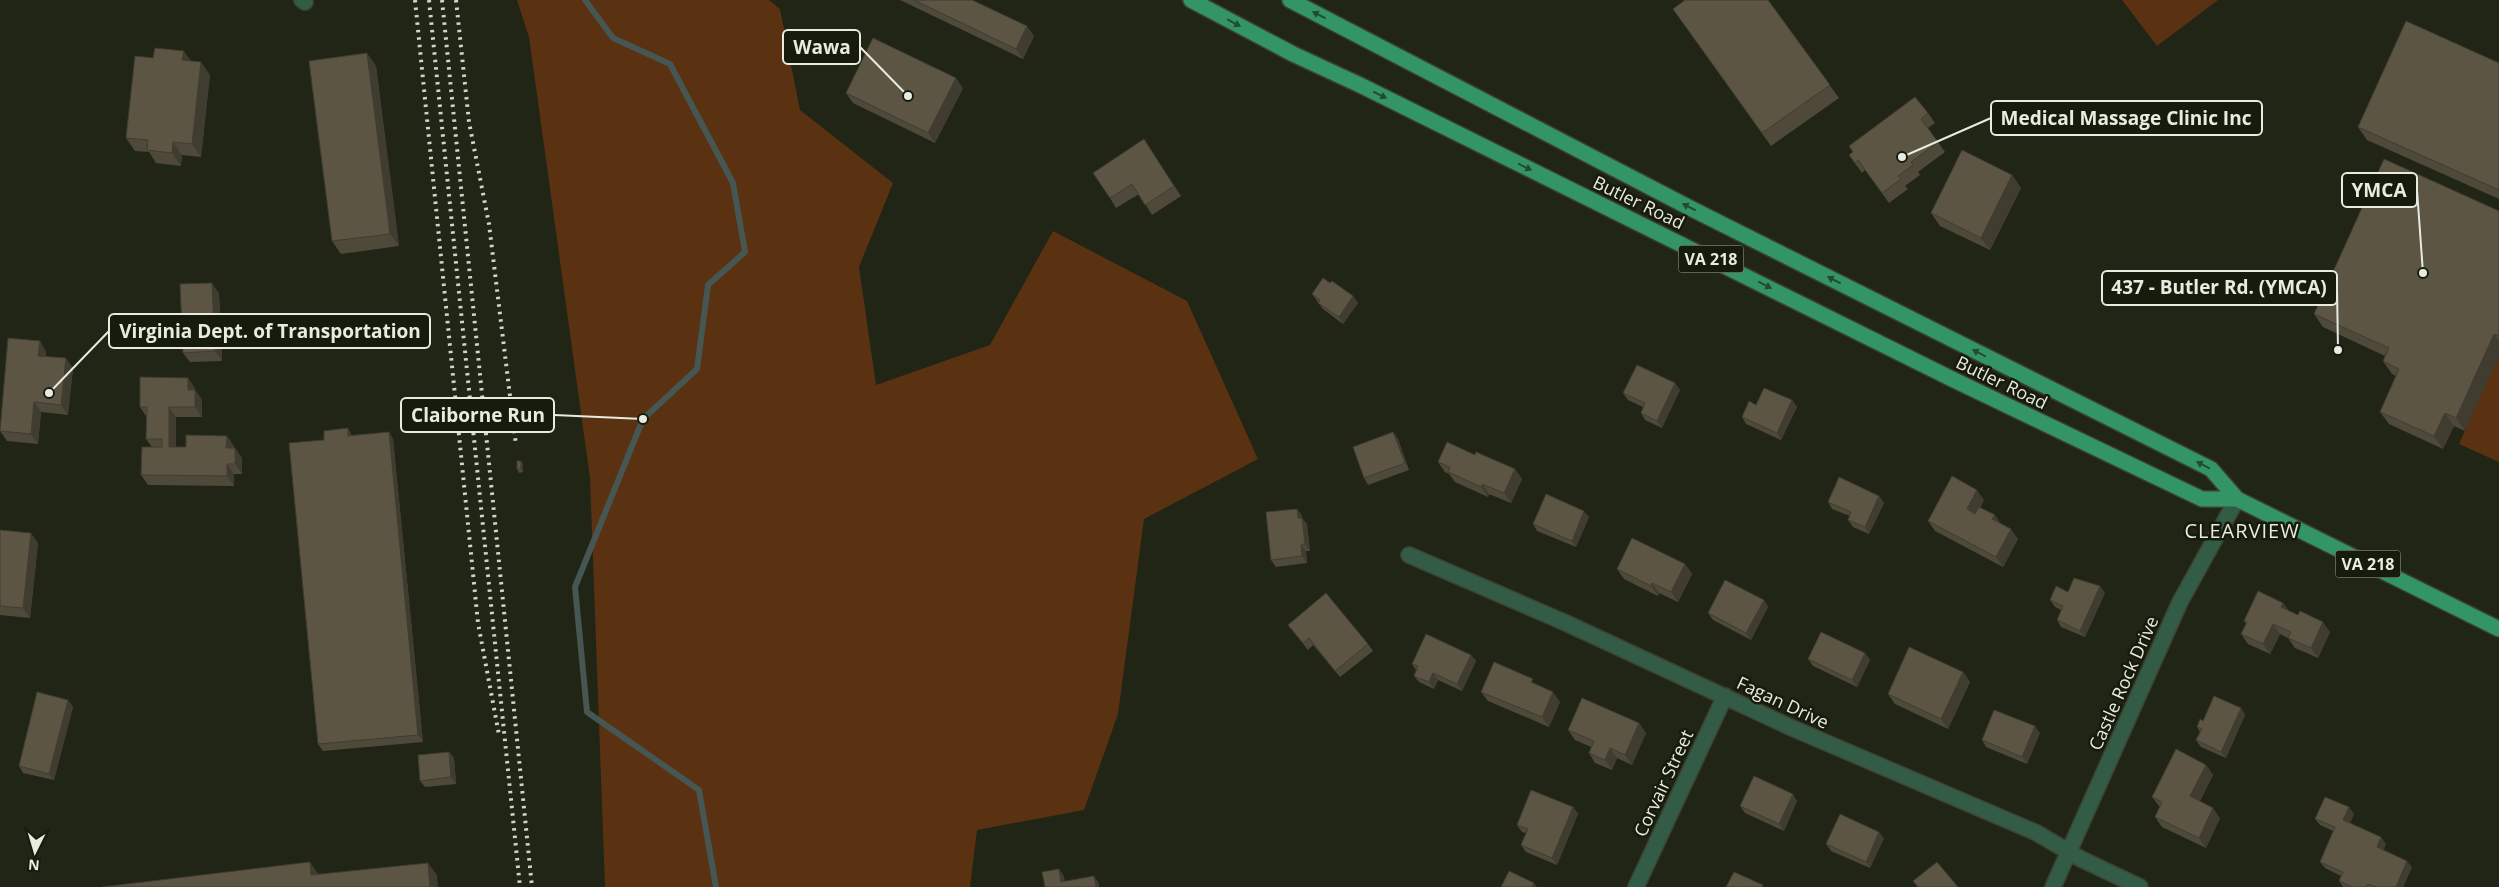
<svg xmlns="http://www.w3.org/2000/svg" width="2499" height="887" viewBox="0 0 2499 887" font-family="'Open Sans',sans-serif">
	<rect width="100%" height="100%" fill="#202516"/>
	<!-- green -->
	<path fill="#5a3111" d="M517 0H769L780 9 800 110 893 183 859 267 876 385 990 345 1053 231 1187 301 1258 459 1144 519 1118 714 1084 810 977 830 970 887H605L590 478 529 37Z
		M2122 0H2218L2157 46Z
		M2499 355V462L2459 444Z"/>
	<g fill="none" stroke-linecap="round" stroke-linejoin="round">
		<!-- stream -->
		<path stroke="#455653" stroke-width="6" d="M585 0 613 38 670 64 733 183 745 252 708 285 697 369 643 419 575 587 587 712 699 790 716 887"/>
		<!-- minor casing -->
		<g stroke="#3c4132" stroke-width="18">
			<path id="minor" d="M302 0 305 2
				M1409 555 1566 623 1792 728 2037 833 2081 859 2140 887
				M1636 887 1725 696
				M2053 887 2180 602 2237 499"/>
		</g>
		<!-- primary casing -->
		<g stroke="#3c4132" stroke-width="18">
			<path id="primary" d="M1191 0 1293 54 1360 85 1954 380 2202 499H2237
				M1290 0 1692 209 2211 469 2237 499 2499 629"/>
		</g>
		<!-- minor -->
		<use href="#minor" stroke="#325c45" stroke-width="15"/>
		<!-- primary -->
		<use href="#primary" stroke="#339465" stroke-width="15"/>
		<!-- rail -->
		<path stroke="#d0d4ca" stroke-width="4" stroke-dasharray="2.5 5" stroke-linecap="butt" d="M415 0 478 623 499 735
			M429 0 520 887
			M442 0 532 887
			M456 0 469 122 489 224 516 445"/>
	</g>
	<!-- wall -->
	<path fill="#4f493a" d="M900 0H972L1034 36 1023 59Z
		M1768 0 1839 98 1771 146 1673 9Z
		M153 58 190 61 210 75 201 157 182 155 181 166 156 163 149 152 135 151 126 138Z
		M2499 63V199L2367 140 2358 127Z
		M376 66 399 246 341 254 332 241Z
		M963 88 935 143 853 103 846 93Z
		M1928 113 1935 123 1928 128 1945 152 1918 172 1920 175 1905 186 1908 189 1889 203 1865 170 1862 173 1849 155Z
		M1150 149 1181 196 1152 215 1139 194 1116 208 1110 198Z
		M2012 175 2021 188 1990 250 1940 226 1931 213Z
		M2499 211V355L2465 431 2454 426 2443 449 2389 424 2380 412 2396 376 2392 374 2383 361 2385 356 2323 327 2314 314Z
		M1330 283 1353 296 1358 303 1343 324 1323 309 1312 294Z
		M219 293 222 361 190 362 183 353Z
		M46 351V356L73 368 68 415 41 412 38 444 7 441 0 431Z
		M1675 383 1680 390 1662 428 1645 420 1641 413 1643 407 1628 400 1623 393Z
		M195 388V390L202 400V417H176V447L234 446 233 448H235L242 458V474H234V486L148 485 141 475 152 447 146 439V416L140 407Z
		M1792 400 1797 407 1781 440 1746 424 1742 417 1756 405Z
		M389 432 393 439 423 742 323 751 318 744 324 440 352 435Z
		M1393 432 1398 439 1409 470 1368 485 1364 478Z
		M1475 455 1515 469 1522 479 1511 503 1489 494 1488 497 1455 482 1449 474 1445 472 1438 462Z
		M521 461 523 464V472L519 473 517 469Z
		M1879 496 1884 503 1869 534 1853 527 1848 520 1850 516 1832 509 1828 502Z
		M1984 500 1980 508 1995 515 2000 524 2018 539 2003 567 1935 531 1928 521Z
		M1297 509 1302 516V518L1307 524 1310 551H1306L1307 563 1276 567 1271 560Z
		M1589 517 1576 547 1537 531 1533 524Z
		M0 530 38 543 30 618 0 615Z
		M1685 564 1692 574 1678 602 1659 593 1658 596 1624 579 1617 569Z
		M2068 592 2105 593 2085 637 2061 627 2057 620 2061 610 2055 607 2050 600Z
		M1764 600 1768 607 1751 640 1713 620 1708 613Z
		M2283 603 2289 611 2330 632 2318 658 2295 648 2288 638 2280 634 2270 654 2248 644 2241 634 2246 624 2244 621Z
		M1288 625 1368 644 1373 651 1340 677 1313 645 1308 650Z
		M1865 653 1870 660 1857 687 1813 666 1808 659Z
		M1471 655 1476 661 1462 691 1438 680 1434 689 1419 682 1414 676 1416 670 1412 664Z
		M1963 672 1970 682 1948 729 1895 704 1888 694Z
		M1481 692 1560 702 1549 727 1488 701Z
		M68 700 73 707 54 780 23 773 19 766Z
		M2241 708 2245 715 2226 758 2201 747 2196 740 2200 732 2197 727 2203 721Z
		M1639 723 1646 733 1632 765 1617 758 1612 770 1595 763 1589 753 1591 747 1575 740 1568 730Z
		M2040 733 2027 764 1986 747 1982 740Z
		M449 752 454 758 456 784 425 787 420 781Z
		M2206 765 2213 775 2200 801 2220 818 2206 848 2162 827 2155 817 2160 807 2152 797Z
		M1797 801 1784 831 1745 813 1740 806Z
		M1573 807 1578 814 1557 865 1526 852 1521 845 1526 833 1522 832 1517 825Z
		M2354 814 2350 823 2386 844 2383 850 2412 867 2403 887H2343L2339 881 2341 876 2325 868 2320 862 2333 831 2320 825 2315 819Z
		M1884 838 1870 868 1831 851 1826 844Z"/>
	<!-- shaded-wall -->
	<path fill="#403c30" d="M1027 26 1034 36 1023 59 1016 49Z
		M184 51 193 64 182 60Z
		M367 53 376 66 399 246 390 234Z
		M201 62 210 75 201 157 192 144Z
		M956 78 963 88 935 143 928 133Z
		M173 142 182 155 181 166 172 153Z
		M2012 175 2021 188 1990 250 1981 238Z
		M212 283 219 293 222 361 215 351Z
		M1353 296 1358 303 1343 324 1339 317Z
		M2494 334 2499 341V355L2465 431 2456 418Z
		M40 341 46 351 45 366 38 356Z
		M66 358 73 368 68 415 61 405Z
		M188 378 195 388 194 400 188 390Z
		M1675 383 1680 390 1662 428 1657 421Z
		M195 390 202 400V417L195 407Z
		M1792 400 1797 407 1781 440 1777 433Z
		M34 402 41 412 38 444 31 434Z
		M169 407 176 417V457L169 447Z
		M2445 413 2454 426 2443 449 2434 436Z
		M348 428 352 435 353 443 348 436Z
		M389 432 393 439 423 742 418 735Z
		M1393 432 1398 439 1409 470 1405 463Z
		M227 436 234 446 233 458 226 448Z
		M235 448 242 458V474L235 464Z
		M521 461 523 464V472L521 469Z
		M227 464 234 474V486L227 476Z
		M1515 469 1522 479 1511 503 1504 493Z
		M1482 484 1489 494 1488 497 1481 487Z
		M1977 490 1984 500 1974 519 1967 509Z
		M1879 496 1884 503 1869 534 1865 527Z
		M1297 509 1302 516V525L1298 518Z
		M1584 511 1589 517 1576 547 1572 541Z
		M1995 515 2002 525 1992 519Z
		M1302 518 1307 524 1310 551 1305 544Z
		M2011 529 2018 539 2003 567 1996 557Z
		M31 533 38 543 30 618 23 608Z
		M1301 545 1306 551 1307 563 1302 556Z
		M1685 564 1692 574 1678 602 1671 592Z
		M1652 583 1659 593 1658 596 1651 586Z
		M2100 586 2105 593 2085 637 2080 631Z
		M1764 600 1768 607 1751 640 1746 633Z
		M2283 603 2290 613 2281 607Z
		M2323 622 2330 632 2318 658 2311 648Z
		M2273 624 2280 634 2270 654 2263 644Z
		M1865 653 1870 660 1857 687 1852 680Z
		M1471 655 1476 661 1462 691 1457 684Z
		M1963 672 1970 682 1948 729 1941 719Z
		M1433 673 1438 680 1434 689 1429 682Z
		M1553 692 1560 702 1549 727 1542 717Z
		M68 700 73 707 54 780 49 774Z
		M2241 708 2245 715 2226 758 2221 752Z
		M1639 723 1646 733 1632 765 1625 755Z
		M2035 726 2040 733 2027 764 2022 757Z
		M1610 748 1617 758 1612 770 1605 760Z
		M449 752 454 758 456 784 451 777Z
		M2206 765 2213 775 2197 806 2190 796Z
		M1793 794 1797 801 1784 831 1779 824Z
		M1573 807 1578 814 1557 865 1552 858Z
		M2349 807 2354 814 2348 827 2343 820Z
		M2213 808 2220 818 2206 848 2199 838Z
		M1879 832 1884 838 1870 868 1866 862Z
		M2381 837 2386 844 2382 854 2377 847Z
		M2407 861 2412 867 2403 887H2396Z
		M310 862 319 875H311Z
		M428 863 437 875 438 887H430Z
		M1059 869 1064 876 1066 887 1061 882Z
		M1094 876 1099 883V887H1096Z
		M1534 883 1537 887H1532Z"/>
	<!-- building -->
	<path fill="#5c5544" stroke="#403c30" d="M914 0H972L1027 26 1016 49Z
		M1685 0H1768L1830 85 1762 133 1673 9Z
		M2406 21 2499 63V190L2358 127Z
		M873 38 956 78 928 133 846 93Z
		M155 48 184 51 182 60 201 62 192 144 173 142 172 153 147 150 148 140 126 138 135 56 153 58Z
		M367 53 390 234 332 241 309 61Z
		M1915 97 1928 113 1921 119 1938 142 1911 162 1913 165 1898 176 1901 179 1882 193 1858 160 1855 163 1849 155 1853 152 1849 146Z
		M1144 139 1174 186 1145 205 1132 184 1110 198 1093 173Z
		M1962 150 2012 175 1981 238 1931 213Z
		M2384 159 2499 211V336L2494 334 2456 418 2445 413 2434 436 2380 412 2399 369 2383 361 2389 348 2314 314Z
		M1323 278 1330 283 1332 281 1353 296 1339 317 1318 303 1320 300 1312 294Z
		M212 283 215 351 183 353 180 284Z
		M8 338 40 341 38 356 66 358 61 405 34 402 31 434 0 431Z
		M1637 365 1675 383 1657 421 1641 413 1645 403 1623 393Z
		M140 377 188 378V390H195V407H169V447H186V435L227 436 226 448H235V464H227V476L141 475 142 447H162V439H146L147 407H140Z
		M1764 388 1792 400 1777 433 1742 417 1749 401 1756 405Z
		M348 428V436L389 432 418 735 318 744 289 443 324 440V431Z
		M1393 432 1405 463 1364 478 1353 447Z
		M1447 442 1475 455 1476 452 1515 469 1504 493 1482 484 1481 487 1448 472 1450 467 1438 462Z
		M517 461H521V469H517Z
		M1952 476 1977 490 1967 509 1975 514 1979 507 1995 515 1992 519 2011 529 1996 557 1928 521Z
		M1839 477 1879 496 1865 527 1848 520 1851 512 1828 502Z
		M1546 494 1584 511 1572 541 1533 524Z
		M1297 509 1298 518H1302L1305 544 1301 545 1302 556 1271 560 1266 512Z
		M0 530 31 533 23 608 0 606Z
		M1632 538 1685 564 1671 592 1652 583 1651 586 1617 569Z
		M2074 578 2100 586 2080 631 2057 620 2063 606 2050 600 2056 586 2068 592Z
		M1725 580 1764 600 1746 633 1708 613Z
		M2258 591 2283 603 2281 607 2298 615 2300 611 2323 622 2311 648 2288 638 2291 632 2273 624 2263 644 2241 634 2247 622 2244 621Z
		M1326 593 1368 644 1335 671 1309 638 1303 643 1288 625Z
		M1821 632 1865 653 1852 680 1808 659Z
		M1426 634 1471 655 1457 684 1433 673 1429 682 1414 676 1418 666 1412 664Z
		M1909 647 1963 672 1941 719 1888 694Z
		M1494 662 1533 679 1531 682 1553 692 1542 717 1481 692Z
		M37 692 68 700 49 774 19 766Z
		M2214 696 2241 708 2221 752 2196 740 2202 729 2197 727 2200 719 2203 721Z
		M1582 698 1639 723 1625 755 1610 748 1605 760 1589 753 1594 741 1568 730Z
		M1994 710 2035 726 2022 757 1982 740Z
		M2176 749 2206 765 2190 796 2213 808 2199 838 2155 817 2162 802 2152 797Z
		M449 752 451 777 420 781 418 755Z
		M1754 776 1793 794 1779 824 1740 806Z
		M1531 790 1573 807 1552 858 1521 845 1528 829 1517 825Z
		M2325 797 2349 807 2343 820 2381 837 2377 847 2407 861 2396 887H2376L2368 884 2366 887H2352L2339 881 2343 872 2320 862 2335 827 2315 819Z
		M1840 814 1879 832 1866 862 1826 844Z
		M310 862 311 875 428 863 430 887H102Z
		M1937 862 1958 887H1918L1913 881Z
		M1059 869 1061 882 1094 876 1096 887H1045L1042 872Z
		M1509 871 1534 883 1532 887H1501Z
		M1734 872 1763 885 1762 887H1726Z"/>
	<!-- one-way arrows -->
	<defs><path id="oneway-solid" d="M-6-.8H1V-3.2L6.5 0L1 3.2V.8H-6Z" transform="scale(1.25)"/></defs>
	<g fill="#224b30">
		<use href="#oneway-solid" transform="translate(1319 15) rotate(-153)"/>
		<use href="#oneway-solid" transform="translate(1234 23) rotate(28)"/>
		<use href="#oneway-solid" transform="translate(1380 95) rotate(26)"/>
		<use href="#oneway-solid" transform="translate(1525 167) rotate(26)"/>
		<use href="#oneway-solid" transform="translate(1689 207) rotate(-153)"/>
		<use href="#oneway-solid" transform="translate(1834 280) rotate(-153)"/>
		<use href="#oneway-solid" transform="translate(1765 285) rotate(27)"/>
		<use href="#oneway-solid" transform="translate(1979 353) rotate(-153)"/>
		<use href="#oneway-solid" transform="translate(2203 465) rotate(-153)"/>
	</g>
	<g text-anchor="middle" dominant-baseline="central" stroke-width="5" stroke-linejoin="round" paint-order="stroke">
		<!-- shield labels -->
		<g fill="#171b0c" stroke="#a9ada1" stroke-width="1">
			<rect x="1678.5" y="245.5" width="65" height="27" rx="4"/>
			<rect x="2335.5" y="550.5" width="65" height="27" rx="4"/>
		</g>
		<g font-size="16" font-weight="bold" fill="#e7ebe1">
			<text x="1711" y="259">VA 218</text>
			<text x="2368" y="564">VA 218</text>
		</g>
		<!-- street labels -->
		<g font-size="18" fill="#e7ebe1" stroke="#171b0c">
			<text transform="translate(1639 202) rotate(26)">Butler Road</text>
			<text transform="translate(2002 382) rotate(26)">Butler Road</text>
			<text transform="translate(2123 683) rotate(-66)">Castle Rock Drive</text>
			<text transform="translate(1783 702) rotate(25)">Fagan Drive</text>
			<text transform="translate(1663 783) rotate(-65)">Corvair Street</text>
		</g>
		<!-- quarter labels -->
		<g font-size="20" letter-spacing="1" fill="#e7ebe1" stroke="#171b0c">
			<text x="2242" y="530">CLEARVIEW</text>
		</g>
	</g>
	<!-- callouts -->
	<path fill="none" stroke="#e7ebe1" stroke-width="2" d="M908 96L860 47M1902 157L1991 118M2423 273L2417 190M2338 350L2337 288M49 393L109 331M643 419L554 415"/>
	<g fill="#e7ebe1" stroke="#171b0c" stroke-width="2">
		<circle cx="908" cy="96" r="5"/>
		<circle cx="1902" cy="157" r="5"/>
		<circle cx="2423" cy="273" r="5"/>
		<circle cx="2338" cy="350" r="5"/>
		<circle cx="49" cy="393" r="5"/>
		<circle cx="643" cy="419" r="5"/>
	</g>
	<g fill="#171b0c" stroke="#e7ebe1" stroke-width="2">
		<rect x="783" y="30" width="77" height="34" rx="5"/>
		<rect x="1991" y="101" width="271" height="34" rx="5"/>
		<rect x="2342" y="173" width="75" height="34" rx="5"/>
		<rect x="2102" y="271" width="235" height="34" rx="5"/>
		<rect x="109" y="314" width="321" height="34" rx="5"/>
		<rect x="401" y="398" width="153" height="34" rx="5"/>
	</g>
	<g font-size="19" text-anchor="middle" font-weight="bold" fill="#e7ebe1">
		<text x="822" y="54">Wawa</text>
		<text x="2126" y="125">Medical Massage Clinic Inc</text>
		<text x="2379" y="197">YMCA</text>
		<text x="2219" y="294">437 - Butler Rd. (YMCA)</text>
		<text x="270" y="338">Virginia Dept. of Transportation</text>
		<text x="478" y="422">Claiborne Run</text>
	</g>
	<!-- north arrow -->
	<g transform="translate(35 852) rotate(185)" stroke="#171b0c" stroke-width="4" paint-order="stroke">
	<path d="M0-4L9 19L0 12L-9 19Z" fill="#e7ebe1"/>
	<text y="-8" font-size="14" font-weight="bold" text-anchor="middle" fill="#e7ebe1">N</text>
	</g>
</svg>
